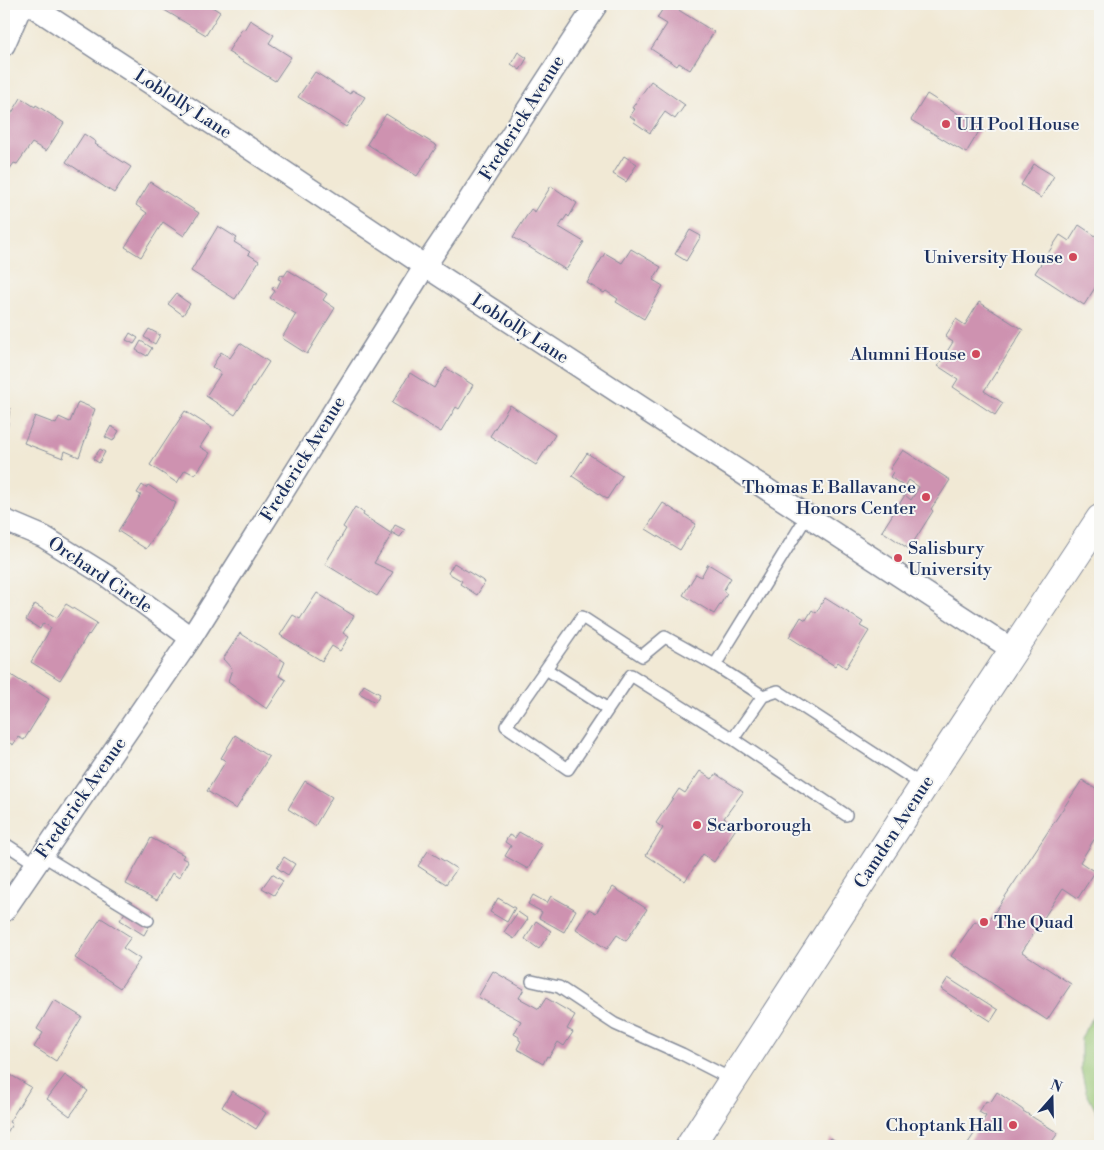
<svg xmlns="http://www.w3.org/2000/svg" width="1104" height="1150" viewBox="0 0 1104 1150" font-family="'Libre Bodoni',serif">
	<rect width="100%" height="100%" fill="#f6f6f2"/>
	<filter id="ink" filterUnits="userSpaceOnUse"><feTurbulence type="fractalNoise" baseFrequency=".02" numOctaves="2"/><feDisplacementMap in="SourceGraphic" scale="10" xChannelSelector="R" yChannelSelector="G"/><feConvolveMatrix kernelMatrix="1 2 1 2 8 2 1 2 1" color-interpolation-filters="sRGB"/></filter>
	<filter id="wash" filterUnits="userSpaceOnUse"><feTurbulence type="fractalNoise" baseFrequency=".0096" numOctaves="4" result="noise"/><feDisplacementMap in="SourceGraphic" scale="20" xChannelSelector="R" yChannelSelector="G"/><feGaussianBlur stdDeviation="1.12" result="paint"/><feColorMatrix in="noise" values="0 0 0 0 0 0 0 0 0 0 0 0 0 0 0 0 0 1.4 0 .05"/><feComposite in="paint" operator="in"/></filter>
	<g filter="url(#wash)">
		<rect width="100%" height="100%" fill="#f1e9d5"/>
		<!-- green -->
		<path fill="#99c674" stroke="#5a7a69" d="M1100 1007V1119L1086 1092 1081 1069V1039L1086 1028Z"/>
		<g id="blocks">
			<!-- building -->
			<path fill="#ce92b0" d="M157 4H210L209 5 220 12 206 35 156 5Z
				M666 4H669L714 32 690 70 679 63 677 66 651 49 667 24 657 18Z
				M250 20 274 35 269 43 291 57 275 81 228 52 242 29 244 30Z
				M518 52 527 58 520 70 511 64Z
				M315 72 350 94 352 90 365 97 346 127 298 97Z
				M651 81 685 105 675 119 665 112 650 133 634 122 635 120 630 116 635 109 632 108Z
				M927 94 981 128 966 153 911 120Z
				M21 98 35 107 36 105 64 123 46 151 32 143 17 164 14 163 4 177V126Z
				M386 114 437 146 417 176 367 144Z
				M84 134 96 142 95 144 131 167 114 193 66 162Z
				M624 156 637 164 626 182 613 174Z
				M1034 164 1054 176 1041 198 1021 185Z
				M150 182 199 213 184 236 163 222 141 257 125 247 147 213 136 205Z
				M551 186 577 203 569 217 567 215 559 227 584 242 566 270 513 237 531 209 535 212Z
				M1079 225 1100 239V280L1084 305 1035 273 1060 235 1069 241Z
				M218 226 237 238 234 242 250 252 248 254 259 261 235 299 191 271Z
				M690 230 701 236 686 261 675 254Z
				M631 249 661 267 653 280 663 286 644 319 616 302 618 299 606 291 604 293 587 283 605 253 622 263Z
				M288 270 327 294 323 300 335 308 307 354 282 338 296 314 270 298 275 291 272 289 274 286 277 288 281 280 278 279 281 275 284 276Z
				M176 294 190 304 183 315 168 304Z
				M979 302 1023 330 984 391 1003 403 995 415 953 387 958 379 938 366 953 342 945 337 956 319 965 325Z
				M149 329 160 335 155 344 144 337Z
				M130 333 138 338 134 344 126 340Z
				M141 341 152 348 147 356 136 350Z
				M240 343 269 362 235 415 206 396 221 373 212 367 221 352 230 358Z
				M446 368 473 385 459 409 456 407 441 432 392 403 410 373 434 388Z
				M78 402 95 409 88 428 89 429 79 457 65 451 63 458 24 443 35 416 56 424 59 417 70 422Z
				M510 405 555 435 536 465 490 436Z
				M4 407 10 408 5 446H4Z
				M185 411 212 428 200 447 210 453 195 475 185 470 177 483 150 465Z
				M111 426 119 431 113 441 105 437Z
				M100 449 105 452 99 463 93 459Z
				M903 450 950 480 931 509 933 511 909 549 882 531 905 495 911 500 919 487 909 480 905 487 890 477 893 472 890 469Z
				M587 453 622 476 607 499 572 476Z
				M142 485 146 488 148 485 176 503 146 549 118 531 141 495 137 493Z
				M663 503 696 524 680 550 646 529Z
				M355 507 364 513 363 515 392 534 374 563 393 572 377 596 325 564 346 529 343 527Z
				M395 525 405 530 400 537 391 532Z
				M454 563 485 582 477 595 460 584 462 581 448 573Z
				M708 564 731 578 723 591 727 594 714 614 683 595 696 574 701 577Z
				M317 593 354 616 343 633 349 637 340 651 332 646 322 661 280 635 293 615 300 619Z
				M825 598 863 622 860 626 869 631 846 668 838 662 835 666 789 637 801 617 806 620 812 610 816 613Z
				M35 604 57 618 66 604 97 623 89 635 88 634 60 680 31 662 51 628 43 623 40 629 26 620Z
				M240 633 285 662 279 676 286 680 267 709 228 681 232 669 223 659Z
				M11 675 49 699 24 740 18 737 13 745 4 739V711L6 708 4 707V687Z
				M364 685 380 694 375 702 359 693Z
				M235 735 269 757 236 809 207 791 226 761 221 758Z
				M700 771 712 779 716 774 743 792 724 818 737 827 714 862 703 854 685 881 646 855 663 828 656 823 679 789 685 793Z
				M1082 780 1100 792V830L1080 862 1095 872 1078 898 1063 888 1022 952 1071 984 1047 1020 951 956 975 921 985 927Z
				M305 781 332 797 315 826 288 809Z
				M519 832 542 845 528 869 505 856 511 846 505 842 509 835 515 838Z
				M151 838 184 855 182 858 188 861 179 878 172 873 157 900 126 884Z
				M428 851 457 869 446 884 418 866Z
				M284 857 295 864 288 875 277 868Z
				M272 874 283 881 274 895 262 888Z
				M613 887 647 909 626 941 617 935 607 949 576 929 589 909 596 913Z
				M533 895 547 903 551 896 576 910 564 932 539 918 542 912 528 904Z
				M498 898 515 908 507 922 490 912Z
				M130 905 153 919 144 935 120 920Z
				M518 912 528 919 514 939 504 932Z
				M101 918 131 937 123 948 140 959 120 988 75 958Z
				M536 921 551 931 539 949 525 939Z
				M493 971 524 989 519 998 539 1009 546 998 575 1015 567 1029 573 1032 564 1046 558 1042 549 1057 547 1056 543 1064 517 1049 521 1041 519 1040V1037L514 1034 521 1021 478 997Z
				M948 978 998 1010 991 1021 941 989Z
				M54 1000 82 1017 56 1061 34 1047 43 1033 37 1029Z
				M4 1071 31 1087 9 1122 12 1124 4 1138Z
				M65 1075 88 1091 70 1116 47 1099Z
				M232 1091 266 1113 256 1129 222 1107Z
				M997 1092 1023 1110V1111L1058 1133 1051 1143 1055 1145 1054 1146H966L986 1116 979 1112 986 1101 990 1103Z
				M831 1138 844 1146H826Z"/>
		</g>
	</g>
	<g filter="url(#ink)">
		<use href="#blocks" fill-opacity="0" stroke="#868c9a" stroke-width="1"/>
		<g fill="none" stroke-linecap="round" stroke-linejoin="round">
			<!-- lane casing -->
			<g stroke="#868c9a" stroke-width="14">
				<path id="lane" d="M715 665 665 637 642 656 582 617 506 726 568 769 631 675 733 739 763 696 715 665 807 516
					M546 669 608 709
					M763 696 778 691 924 786
					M733 739 846 815
					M4 843 36 864
					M42 855 148 920
					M532 981 559 987 615 1024 682 1054 733 1080"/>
			</g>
			<!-- street casing -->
			<g stroke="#868c9a" stroke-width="24">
				<path id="street" d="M29 4 225 132 425 266 1013 650
					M4 45 22 4
					M4 520 44 537 107 576 191 638
					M4 911 191 638 425 266C484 180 538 91 597 4"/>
			</g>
			<!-- secondary casing -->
			<g stroke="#868c9a" stroke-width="30">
				<path id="secondary" d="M690 1146 938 764 1100 519"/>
			</g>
			<!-- lane -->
			<use href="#lane" stroke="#fff" stroke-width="11"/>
			<!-- street -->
			<use href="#street" stroke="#fff" stroke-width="21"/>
			<!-- secondary -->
			<use href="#secondary" stroke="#fff" stroke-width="28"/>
		</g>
	</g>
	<!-- markers -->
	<g fill="#d1495b" stroke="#f6f6f2" stroke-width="2">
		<circle cx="946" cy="124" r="5"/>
		<circle cx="1073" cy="257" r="5"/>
		<circle cx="976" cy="354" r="5"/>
		<circle cx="926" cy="497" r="5"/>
		<circle cx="898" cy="558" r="5"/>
		<circle cx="697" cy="825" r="5"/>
		<circle cx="984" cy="922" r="5"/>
		<circle cx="1013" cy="1125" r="5"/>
	</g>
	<g text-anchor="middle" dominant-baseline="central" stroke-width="4" stroke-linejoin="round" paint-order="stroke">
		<!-- street labels -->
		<g font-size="18" fill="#1b2f5e" stroke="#f6f6f2">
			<text transform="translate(183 104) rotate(33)">Loblolly Lane</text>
			<text transform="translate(522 118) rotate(-58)">Frederick Avenue</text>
			<text transform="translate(520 329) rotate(33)">Loblolly Lane</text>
			<text transform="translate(303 459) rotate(-58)">Frederick Avenue</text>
			<text transform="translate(100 575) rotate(34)">Orchard Circle</text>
			<text transform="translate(81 798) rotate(-55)">Frederick Avenue</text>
			<text transform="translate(894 832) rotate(-57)">Camden Avenue</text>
		</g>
		<!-- poi labels -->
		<g font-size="18" fill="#1b2f5e" stroke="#f6f6f2" text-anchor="start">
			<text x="956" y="124">UH Pool House</text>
			<text x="1063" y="257" text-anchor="end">University House</text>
			<text x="966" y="354" text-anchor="end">Alumni House</text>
			<text x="916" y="487" text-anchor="end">Thomas E Ballavance<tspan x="916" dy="21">Honors Center</tspan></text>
			<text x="908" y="548">Salisbury<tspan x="908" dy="21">University</tspan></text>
			<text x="707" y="825">Scarborough</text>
			<text x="994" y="922">The Quad</text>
			<text x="1003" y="1125" text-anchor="end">Choptank Hall</text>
		</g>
	</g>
	<!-- margin -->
	<rect width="1104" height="1150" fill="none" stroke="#f6f6f2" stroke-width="20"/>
	<!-- north arrow -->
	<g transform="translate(1052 1098) rotate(20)" stroke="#f6f6f2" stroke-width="4" paint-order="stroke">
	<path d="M0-4L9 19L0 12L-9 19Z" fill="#1b2f5e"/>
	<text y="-8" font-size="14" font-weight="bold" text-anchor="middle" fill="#1b2f5e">N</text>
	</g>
</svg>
